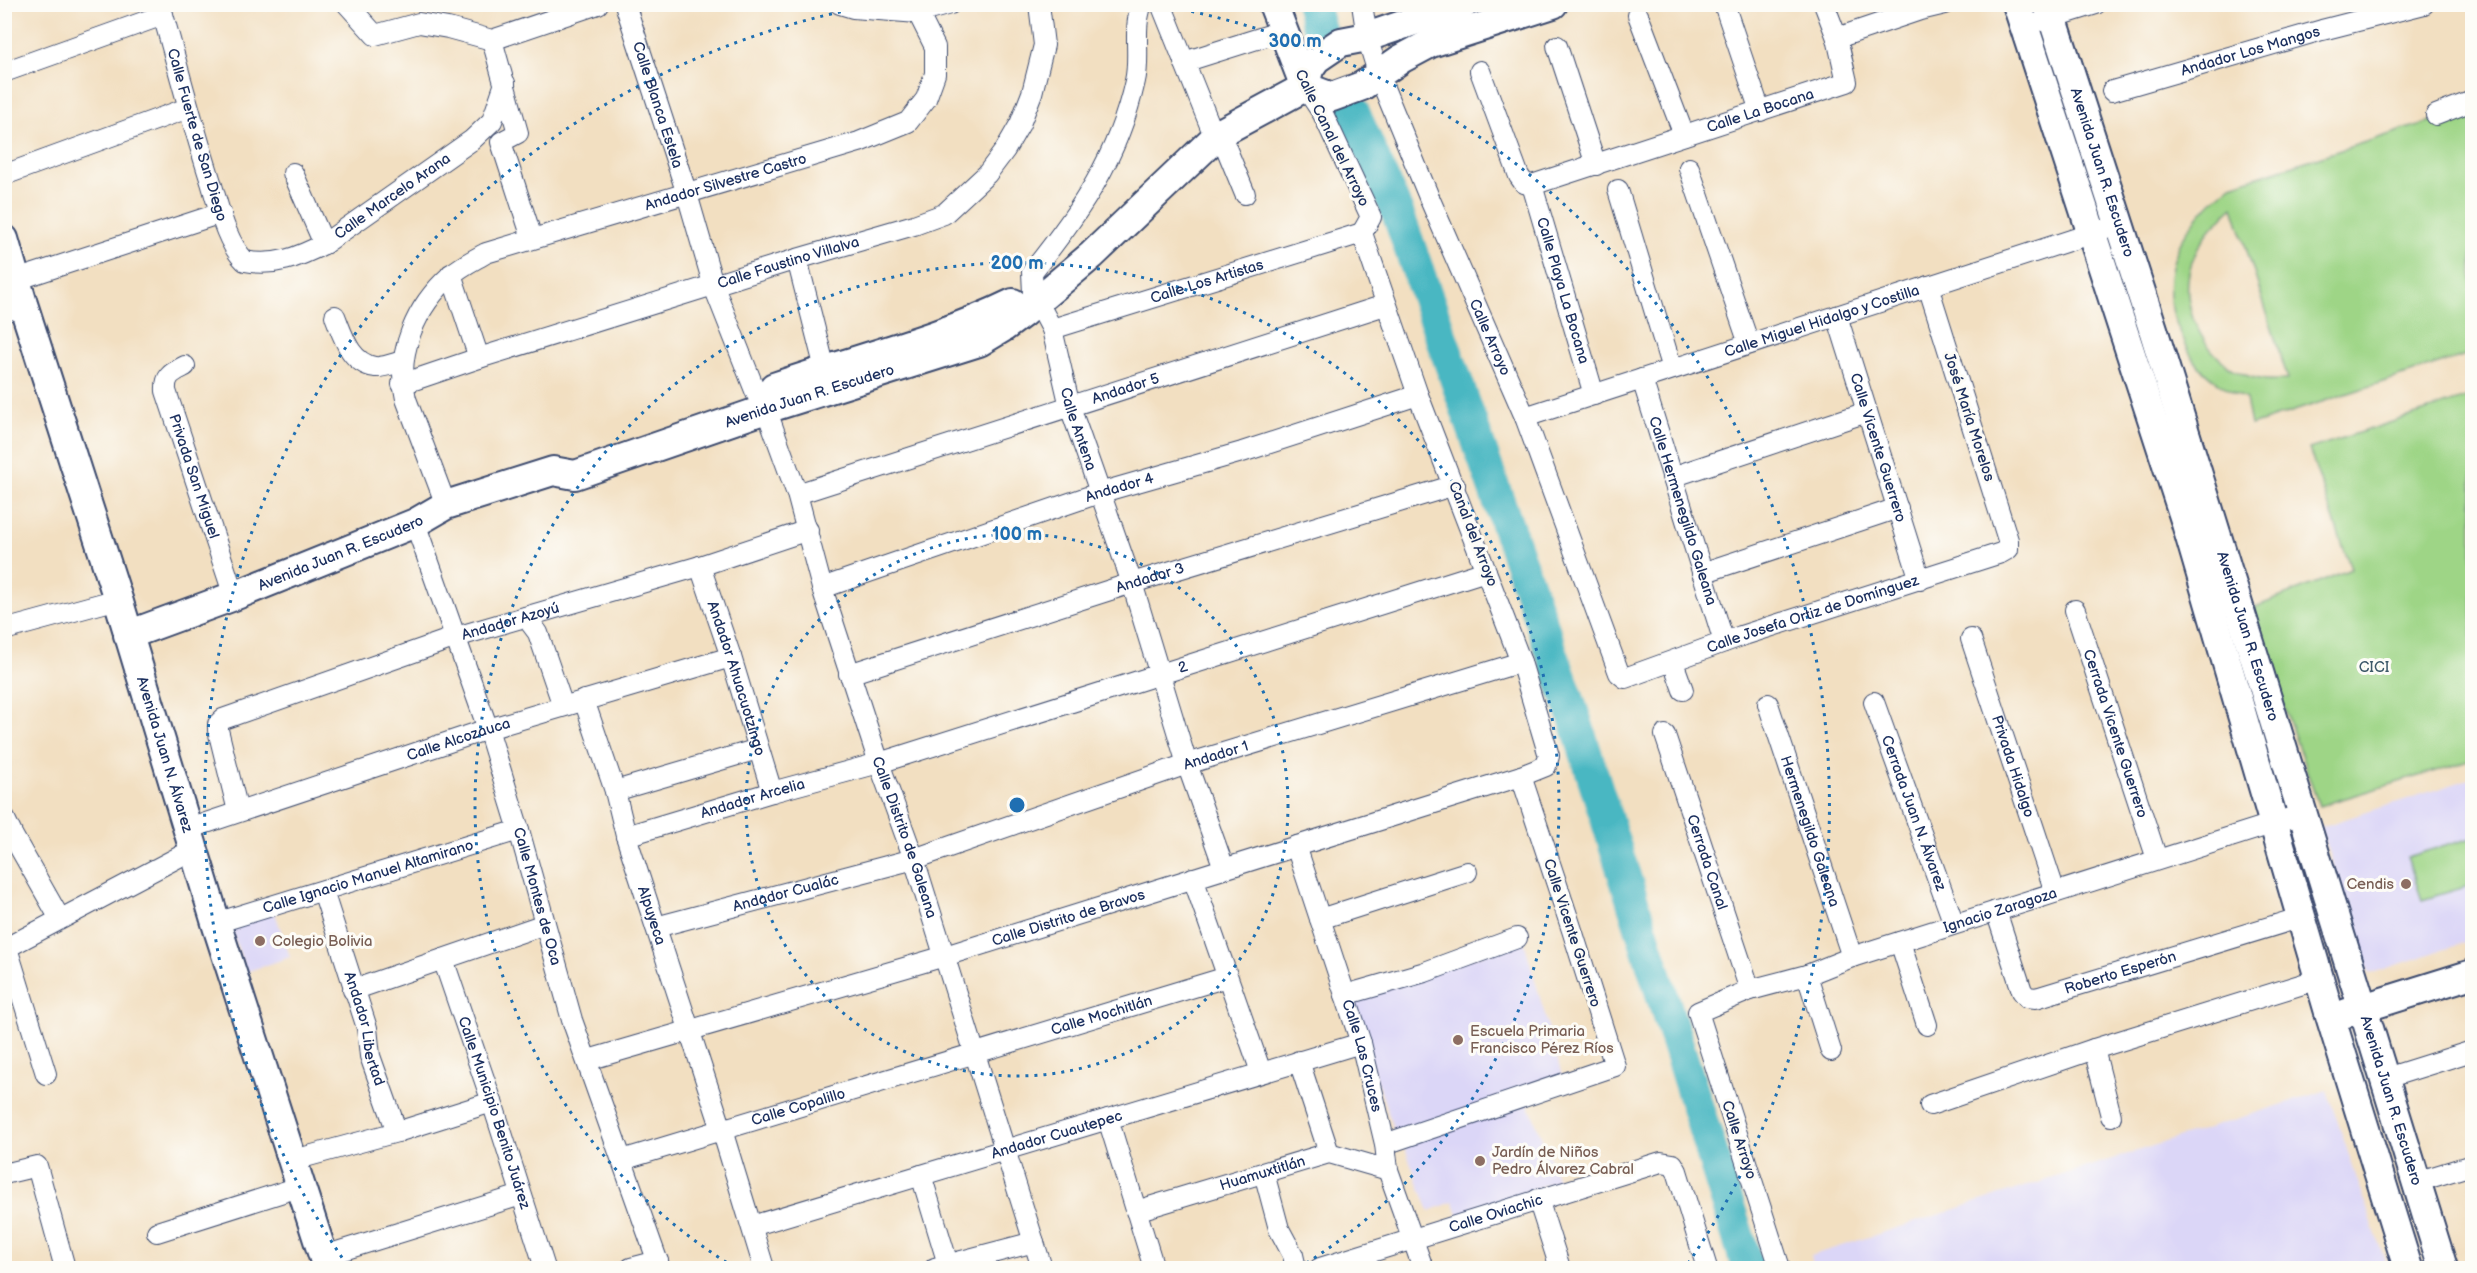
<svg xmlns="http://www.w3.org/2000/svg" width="2477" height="1273" viewBox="0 0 2477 1273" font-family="'Balsamiq Sans',sans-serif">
	<rect width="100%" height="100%" fill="#fdfcf7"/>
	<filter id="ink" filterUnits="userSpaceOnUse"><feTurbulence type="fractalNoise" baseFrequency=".0167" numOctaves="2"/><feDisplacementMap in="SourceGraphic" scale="12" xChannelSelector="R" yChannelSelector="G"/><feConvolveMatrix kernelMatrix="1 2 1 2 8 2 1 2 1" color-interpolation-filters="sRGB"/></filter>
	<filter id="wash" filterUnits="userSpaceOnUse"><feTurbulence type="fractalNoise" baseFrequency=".008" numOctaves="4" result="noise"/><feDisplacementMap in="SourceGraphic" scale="24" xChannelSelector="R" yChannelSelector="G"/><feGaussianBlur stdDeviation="1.35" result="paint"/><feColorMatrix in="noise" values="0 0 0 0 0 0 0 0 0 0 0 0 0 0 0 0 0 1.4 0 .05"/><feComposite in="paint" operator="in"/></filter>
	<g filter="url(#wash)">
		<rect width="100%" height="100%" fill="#f2dfc1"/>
		<!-- built -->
		<path fill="#dbd6f7" d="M2472 778V940L2369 974 2321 827Z
			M274 910 290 957 246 972 230 925Z
			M1524 941 1564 1083 1396 1136 1349 998Z
			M2327 1090 2387 1268H1814L1810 1256Z
			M1527 1100 1558 1180 1459 1216 1453 1202 1429 1211 1402 1141Z"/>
		<!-- green -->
		<path fill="#9ed586" stroke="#5c8272" stroke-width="1.5" fill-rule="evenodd" d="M2472 108V353L2251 425 2246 399C2228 389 2207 378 2195 361 2190 355 2187 347 2184 340 2150 278 2180 225 2231 185ZM2233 207 2288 379 2287 380C2278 380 2268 381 2260 379 2210 371 2175 308 2192 262 2200 239 2215 223 2233 207Z
			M2472 396V760L2319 806 2280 695 2253 608 2351 569 2309 449Z
			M2472 838V885L2422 900 2407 857Z"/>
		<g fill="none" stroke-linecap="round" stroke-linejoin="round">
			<!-- river -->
			<path stroke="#49b7c2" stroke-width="33" d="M1312 4 1324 45
				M1353 111 1398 214 1575 719 1748 1268"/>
		</g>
	</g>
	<g filter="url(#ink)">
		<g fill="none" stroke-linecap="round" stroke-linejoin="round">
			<!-- street casing -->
			<g stroke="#3b496d" stroke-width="22">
				<g id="street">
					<path id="s1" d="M160 4C177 64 192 123 211 182 219 208 226 242 245 261 274 267 299 257 324 244L472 140 492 121 505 83"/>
					<path d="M347 4 375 35 419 23 448 28 492 40 598 4"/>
					<path id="s2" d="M625 4 687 194 714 287 756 393 766 409 797 494 822 588 879 763 914 859 1042 1268"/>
					<path d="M840 4 853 8 918 13 950 4"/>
					<path id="s3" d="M1142 4C1132 29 1141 56 1135 81 1118 158 1080 212 1032 272L1033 293 1052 329 1070 407 1132 583 1187 764 1224 868"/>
					<path d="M1161 4 1215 138"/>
					<path id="s4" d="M1362 4 1367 37 1379 76 1431 202 1525 417 1619 673 1625 678 1741 636 2001 553 2008 549V540L1928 286"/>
					<path d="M1724 4 1760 111"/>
					<path d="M1638 15 1684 135"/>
					<path d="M2042 21 2096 4"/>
					<path d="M1837 38 1920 10 1945 4"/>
					<path d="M492 40 518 133 501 142 532 238"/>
					<path d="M1557 46 1596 165"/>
					<path d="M1184 62 1282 31"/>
					<path id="s5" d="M1480 71 1519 176 1524 183 1532 185 1847 82 1837 38 1824 4"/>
					<path d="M4 72 163 15"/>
					<path id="s6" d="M2112 91 2322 30 2424 4"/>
					<path d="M2436 115 2472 101"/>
					<path d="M1220 133 1245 194"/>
					<path d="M1689 168 1749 344"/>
					<path d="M293 173 324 244"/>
					<path d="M4 175 188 108"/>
					<path id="s7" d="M1532 185 1594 395"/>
					<path d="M1618 190 1672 369"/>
					<path d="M797 259 825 369"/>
					<path d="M451 274 479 358"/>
					<path d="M16 280 221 213"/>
					<path d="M4 312 23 304"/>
					<path d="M335 316C343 336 350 363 375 367 383 368 395 363 403 361"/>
					<path id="s8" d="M1837 316 1920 580"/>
					<path id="s9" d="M1052 329 1362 233"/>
					<path id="s10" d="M185 366C172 373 165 375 166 391L234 596"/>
					<path id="s11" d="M1642 379 1724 642"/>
					<path id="s12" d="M402 384 479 358 797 259 914 225 944 214 987 174 1005 150 1020 124 1032 93 1044 45 1039 4"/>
					<path id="s13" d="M1525 417 2102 230"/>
					<path d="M1672 477 1867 412"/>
					<path id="s14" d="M797 494 1385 305"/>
					<path id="s15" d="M446 505 406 399C395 353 416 306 451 275 461 266 474 260 486 253L859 142 908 122 926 99 935 74V47L918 13"/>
					<path id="s16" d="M415 523 488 729 519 830 572 1020 660 1268"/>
					<path id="s17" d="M700 566 731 657 772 792"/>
					<path d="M1702 573 1898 508"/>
					<path id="s18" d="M822 588 1099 493 1242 452 1418 395"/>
					<path id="s19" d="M2075 610 2157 859"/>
					<path d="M526 617 538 633 563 706"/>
					<path d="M4 630 118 599"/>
					<path id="s20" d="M1971 639 2055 892"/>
					<path d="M1673 662 1683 690"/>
					<path id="s21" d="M849 674 1132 583 1455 485"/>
					<path id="s22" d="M584 700 615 791 626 836 722 1130 764 1268"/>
					<path id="s23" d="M1874 702 1954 924"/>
					<path id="s24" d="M1768 704 1852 957"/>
					<path id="s25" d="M1665 735 1750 990"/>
					<path d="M615 791 758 749"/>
					<path id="s26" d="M238 811 218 730V724L223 719 456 637 700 566 808 530"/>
					<path d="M4 817 13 836 60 919"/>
					<path id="s27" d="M188 829 488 729 731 657"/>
					<path id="s28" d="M626 836 772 792 879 763 1486 571"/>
					<path id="s29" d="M1296 846 1361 1043 1385 1144 1388 1170 1423 1268"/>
					<path d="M1193 878 1261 1072"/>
					<path id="s30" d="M323 891 367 1028 370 1056 397 1132"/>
					<path id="s31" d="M1996 911 2022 991 2027 997 2036 998 2302 917"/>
					<path d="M1320 919 1467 872"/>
					<path id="s32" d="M216 923 519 830"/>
					<path id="s33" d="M656 927 914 859 1187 764 1521 662"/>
					<path d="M1900 942 1927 1025"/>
					<path d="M7 948 46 1074"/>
					<path d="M4 949 194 849"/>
					<path id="s34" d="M443 959 492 1102 545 1268"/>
					<path d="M1807 975 1831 1051"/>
					<path d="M353 990 545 924"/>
					<path d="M1345 995 1425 972 1517 938"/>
					<path d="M2094 1049 2111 1116"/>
					<path id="s35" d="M588 1060 945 956 1521 776 1546 766 1549 756 1521 662 1418 395 1362 233 1371 217 1323 114 1305 87"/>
					<path d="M1299 1061 1329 1153"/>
					<path d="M2383 1079 2472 1051"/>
					<path d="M1930 1105 2094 1049 2319 979"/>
					<path d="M1108 1119 1154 1268"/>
					<path d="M1385 1144 1615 1066 1572 930 1521 776"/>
					<path d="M294 1160 397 1132 492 1102"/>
					<path id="s36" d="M622 1160 1227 977"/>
					<path d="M1264 1173 1279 1229 1293 1255 1296 1268"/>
					<path d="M4 1174 37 1166 65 1268"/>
					<path d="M921 1175 948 1264"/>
					<path d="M2416 1182 2472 1165"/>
					<path d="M1538 1199 1560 1268"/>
					<path id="s37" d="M1136 1211 1329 1153 1388 1170"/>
					<path id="s38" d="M752 1226 1361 1043"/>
					<path d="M157 1232 302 1186"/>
					<path d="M324 1256 521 1195"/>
					<path d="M631 1268 658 1261"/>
					<path d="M935 1268 1034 1242"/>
					<path id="s39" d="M1320 1268 1661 1162 1673 1164 1677 1171 1707 1268"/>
					<path id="s40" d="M1780 1268 1698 1012 1750 990 1807 975 1852 957 2303 814"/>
				</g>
			</g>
			<!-- secondary casing -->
			<g stroke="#3b496d" stroke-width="32">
				<g id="secondary">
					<path d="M1273 4 1305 87"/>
					<path d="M2017 4 2185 520 2331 1019 2408 1268"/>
					<path id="s41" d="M2048 4 2153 329 2443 1268"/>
					<path d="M1305 87 1309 69 1316 59 1341 42 1367 37 1464 4"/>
					<path id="s42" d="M4 239 23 304 118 599 216 923 327 1268"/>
					<path d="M774 387C854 359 937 340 1013 303"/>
					<path id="s43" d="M128 635 234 596 415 523 446 505 553 471 575 475 766 409 979 342 1004 327 1023 313 1092 255 1220 133 1305 87 1332 97 1362 86 1401 59 1431 43 1553 4"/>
					<path d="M2347 1013 2472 974"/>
				</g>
			</g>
			<!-- street -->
			<use href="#street" stroke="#fff" stroke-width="20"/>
			<!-- secondary -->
			<use href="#secondary" stroke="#fff" stroke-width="28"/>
		</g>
	</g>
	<!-- distance rings -->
	<g fill="none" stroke="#1f6fb2" stroke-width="3" stroke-dasharray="3 6">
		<circle cx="1017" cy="805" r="271"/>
		<path d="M734 1267A542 542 0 1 1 1300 1267"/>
		<path d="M347 1265A813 813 0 0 1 869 6M1165 6A813 813 0 0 1 1687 1265"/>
	</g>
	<!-- markers -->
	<g fill="#8d6e63" stroke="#fdfcf7" stroke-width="2">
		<circle cx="2406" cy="884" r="6"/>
		<circle cx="260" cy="941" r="6"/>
		<circle cx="1458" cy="1040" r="6"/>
		<circle cx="1480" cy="1161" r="6"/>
	</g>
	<g text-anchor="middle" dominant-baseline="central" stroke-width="6" stroke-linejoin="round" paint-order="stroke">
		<!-- street labels -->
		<g font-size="15" fill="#1b2f5e" stroke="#fdfcf7">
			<text stroke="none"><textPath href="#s6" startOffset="144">Andador Los Mangos</textPath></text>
			<text stroke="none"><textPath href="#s2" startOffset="106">Calle Blanca Estela</textPath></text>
			<text stroke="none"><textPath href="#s5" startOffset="369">Calle La Bocana</textPath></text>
			<text stroke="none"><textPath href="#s1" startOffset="136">Calle Fuerte de San Diego</textPath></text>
			<text transform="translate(1332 138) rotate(64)">Calle Canal del Arroyo</text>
			<text stroke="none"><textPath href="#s41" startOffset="177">Avenida Juan R. Escudero</textPath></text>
			<text stroke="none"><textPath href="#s15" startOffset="543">Andador Silvestre Castro</textPath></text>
			<text stroke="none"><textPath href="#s1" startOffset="438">Calle Marcelo Arana</textPath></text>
			<text stroke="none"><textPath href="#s12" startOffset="405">Calle Faustino Villalva</textPath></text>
			<text stroke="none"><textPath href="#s9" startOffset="162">Calle Los Artistas</textPath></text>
			<text stroke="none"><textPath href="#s7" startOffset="110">Calle Playa La Bocana</textPath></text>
			<text stroke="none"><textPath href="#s13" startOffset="312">Calle Miguel Hidalgo y Costilla</textPath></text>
			<text stroke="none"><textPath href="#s4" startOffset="358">Calle Arroyo</textPath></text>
			<text stroke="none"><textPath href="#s14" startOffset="345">Andador 5</textPath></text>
			<text stroke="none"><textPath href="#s43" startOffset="726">Avenida Juan R. Escudero</textPath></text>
			<text transform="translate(1969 417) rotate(72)">José María Morelos</text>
			<text stroke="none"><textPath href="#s3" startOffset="462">Calle Antena</textPath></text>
			<text stroke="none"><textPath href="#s8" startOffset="138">Calle Vicente Guerrero</textPath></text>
			<text stroke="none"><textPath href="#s10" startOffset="124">Privada San Miguel</textPath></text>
			<text stroke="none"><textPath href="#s18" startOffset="314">Andador 4</textPath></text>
			<text stroke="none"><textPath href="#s11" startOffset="138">Calle Hermenegildo Galeana</textPath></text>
			<text transform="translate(1473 534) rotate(69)">Canal del Arroyo</text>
			<text stroke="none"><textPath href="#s43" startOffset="228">Avenida Juan R. Escudero</textPath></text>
			<text stroke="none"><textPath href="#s21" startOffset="316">Andador 3</textPath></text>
			<text stroke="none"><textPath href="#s4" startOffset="924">Calle Josefa Ortiz de Domínguez</textPath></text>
			<text stroke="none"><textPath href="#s26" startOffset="400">Andador Azoyú</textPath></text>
			<text stroke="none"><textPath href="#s41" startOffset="663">Avenida Juan R. Escudero</textPath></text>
			<text stroke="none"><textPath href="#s28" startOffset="582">2</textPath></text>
			<text stroke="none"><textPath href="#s17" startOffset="118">Andador Ahuacuotzingo</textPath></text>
			<text stroke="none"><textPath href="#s19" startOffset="130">Cerrada Vicente Guerrero</textPath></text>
			<text stroke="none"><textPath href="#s27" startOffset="285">Calle Alcozauca</textPath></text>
			<text stroke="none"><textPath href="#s42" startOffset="540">Avenida Juan N. Álvarez</textPath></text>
			<text stroke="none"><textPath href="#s33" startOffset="586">Andador 1</textPath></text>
			<text stroke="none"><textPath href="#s20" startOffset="134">Privada Hidalgo</textPath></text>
			<text stroke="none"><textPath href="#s28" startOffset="132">Andador Arcelia</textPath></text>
			<text stroke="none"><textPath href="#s23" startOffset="118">Cerrada Juan N. Álvarez</textPath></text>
			<text stroke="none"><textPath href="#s24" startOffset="134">Hermenegildo Galeana</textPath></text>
			<text stroke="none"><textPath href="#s2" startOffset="880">Calle Distrito de Galeana</textPath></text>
			<text stroke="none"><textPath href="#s25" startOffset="134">Cerrada Canal</textPath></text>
			<text stroke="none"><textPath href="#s32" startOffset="159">Calle Ignacio Manuel Altamirano</textPath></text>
			<text stroke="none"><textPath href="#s33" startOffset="134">Andador Cualác</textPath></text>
			<text stroke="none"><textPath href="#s16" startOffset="393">Calle Montes de Oca</textPath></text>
			<text stroke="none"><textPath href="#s40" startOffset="588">Ignacio Zaragoza</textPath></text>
			<text stroke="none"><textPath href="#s22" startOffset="226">Alpuyeca</textPath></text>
			<text stroke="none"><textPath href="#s35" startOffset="501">Calle Distrito de Bravos</textPath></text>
			<text transform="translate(1572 933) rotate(72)">Calle Vicente Guerrero</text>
			<text stroke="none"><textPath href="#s31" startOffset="189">Roberto Esperón</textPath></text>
			<text stroke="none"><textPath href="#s36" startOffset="501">Calle Mochitlán</textPath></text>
			<text stroke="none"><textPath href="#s30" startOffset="144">Andador Libertad</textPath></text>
			<text stroke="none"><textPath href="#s29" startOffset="220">Calle Las Cruces</textPath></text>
			<text stroke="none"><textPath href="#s41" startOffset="1149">Avenida Juan R. Escudero</textPath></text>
			<text stroke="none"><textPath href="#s36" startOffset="184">Calle Copalillo</textPath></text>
			<text stroke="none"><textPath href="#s34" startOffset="162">Calle Municipio Benito Juárez</textPath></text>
			<text stroke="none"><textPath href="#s38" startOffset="318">Andador Cuautepec</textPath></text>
			<text transform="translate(1739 1140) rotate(72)">Calle Arroyo</text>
			<text stroke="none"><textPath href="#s37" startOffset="132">Huamuxtitlán</textPath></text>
			<text stroke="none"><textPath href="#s39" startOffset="184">Calle Oviachic</textPath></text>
		</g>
		<!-- park labels -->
		<g font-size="15" fill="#3c5868" stroke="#fdfcf7">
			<text x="2374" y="667">CICI</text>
		</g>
		<!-- education labels -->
		<g font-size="15" fill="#785e54" stroke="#fdfcf7" text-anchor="start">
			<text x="2394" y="884" text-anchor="end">Cendis</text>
			<text x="272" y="941">Colegio Bolivia</text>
			<text x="1470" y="1031">Escuela Primaria<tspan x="1470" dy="17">Francisco Pérez Ríos</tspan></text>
			<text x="1492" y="1152">Jardín de Niños<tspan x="1492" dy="17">Pedro Álvarez Cabral</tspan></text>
		</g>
	</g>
	<circle cx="1017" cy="805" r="9" fill="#1f6fb2" stroke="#fdfcf7" stroke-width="3"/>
	<g font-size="18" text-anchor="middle" font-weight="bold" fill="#1f6fb2" stroke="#fdfcf7" stroke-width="6" stroke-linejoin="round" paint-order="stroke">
		<text x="1295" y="47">300 m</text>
		<text x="1017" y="269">200 m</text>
		<text x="1017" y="540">100 m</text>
	</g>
	<!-- margin -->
	<rect width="2477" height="1273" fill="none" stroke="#fdfcf7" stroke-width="24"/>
</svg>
